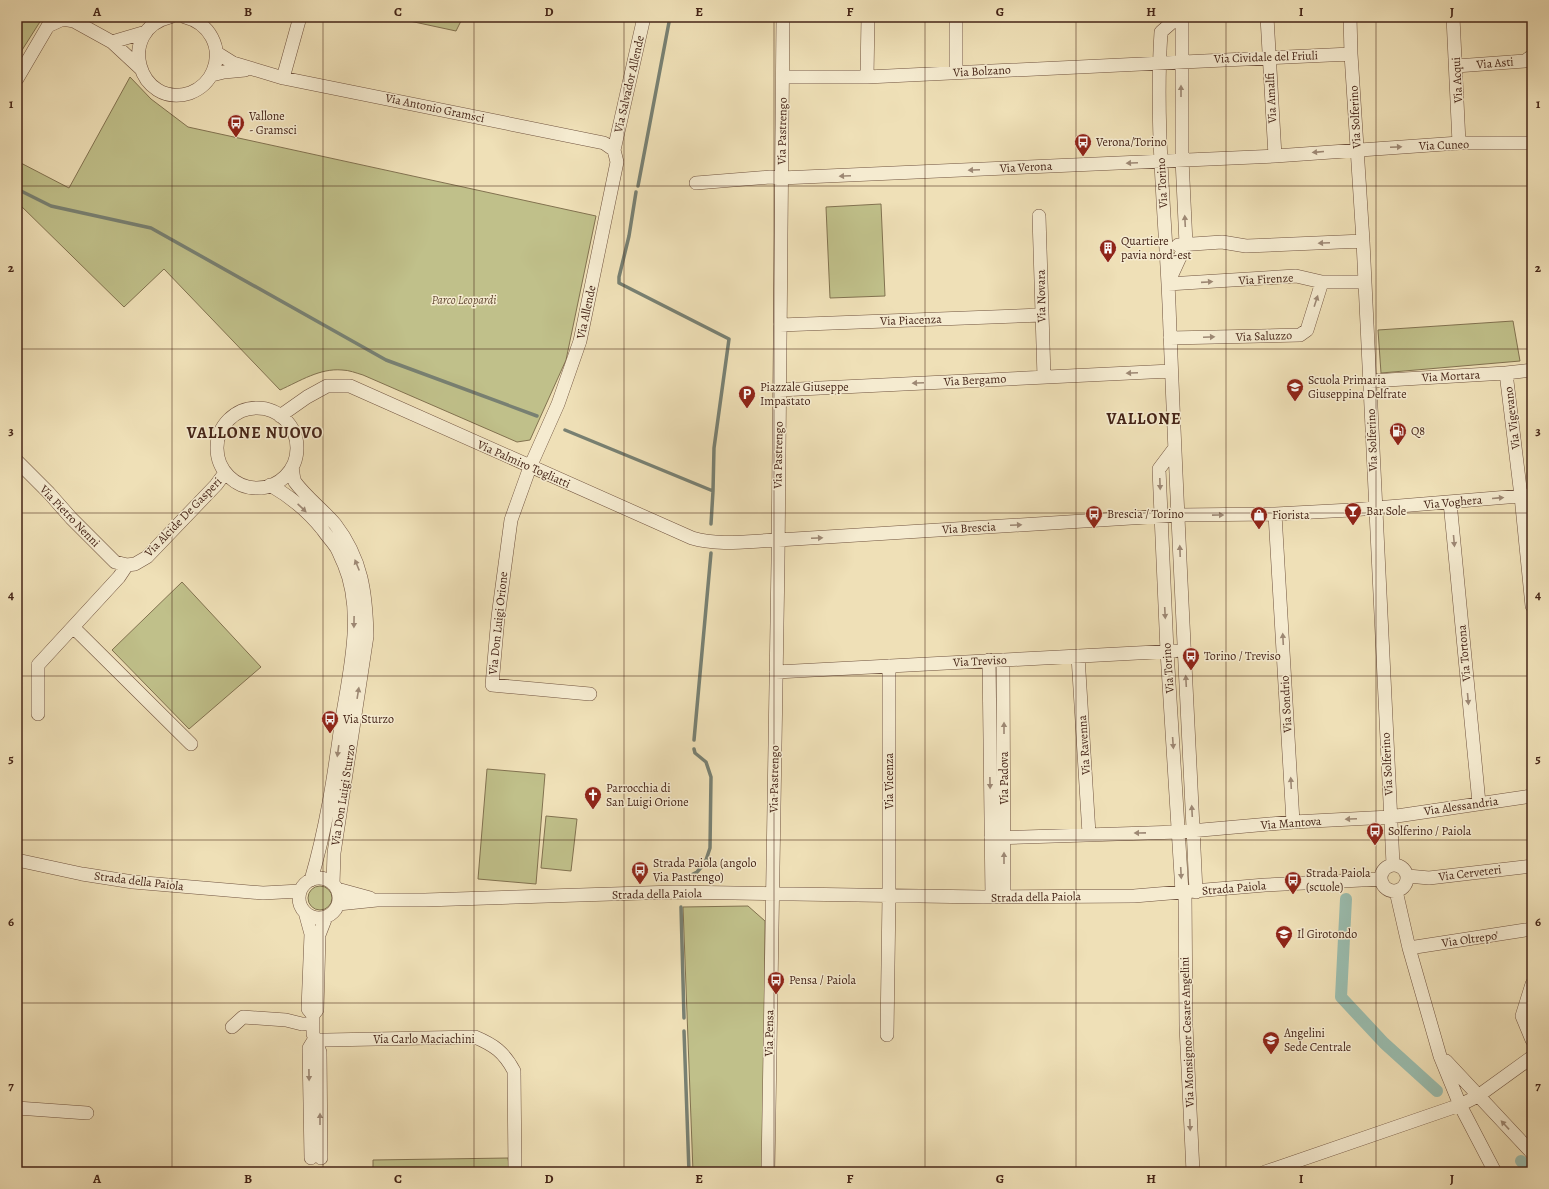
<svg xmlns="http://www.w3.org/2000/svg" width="1549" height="1189" viewBox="0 0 1549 1189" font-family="Alegreya,serif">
	<rect width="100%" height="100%" fill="#efe0b7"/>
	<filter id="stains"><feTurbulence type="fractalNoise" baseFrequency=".005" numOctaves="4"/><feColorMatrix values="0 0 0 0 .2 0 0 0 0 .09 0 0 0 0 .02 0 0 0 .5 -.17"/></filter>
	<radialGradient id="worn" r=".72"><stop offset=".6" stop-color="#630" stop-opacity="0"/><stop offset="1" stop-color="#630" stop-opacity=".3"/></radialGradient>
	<!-- green -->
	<path fill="#c0c08a" stroke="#827250" d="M17 17H43L17 58Z
		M391 17H463L456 31Z
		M130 77 151 99 188 127 596 216 566 360 530 440 517 442 363 375C356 373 349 370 342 370 320 368 300 381 280 390L164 269 124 307 17 202V161L69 188Z
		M881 204 885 296 830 298 826 207Z
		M1513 321 1520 361 1381 373 1378 330Z
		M182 582 261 667 189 729 112 650Z
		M487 769 545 774 536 884 478 879Z
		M546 816 577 819 571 871 541 868Z
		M308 898a12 12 0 1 1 24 0a12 12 0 1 1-24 0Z
		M748 906 765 921 764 1172H693L683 907Z
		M508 1158 510 1172H373V1160Z"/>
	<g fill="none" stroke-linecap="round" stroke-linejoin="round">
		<!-- stream -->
		<path stroke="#788072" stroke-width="3.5" d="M638 186 670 17
			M17 189 51 206 151 228 386 360 537 416
			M636 192 629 236 619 277V283L729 339 714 448 713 491
			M565 430 713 491 711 524
			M694 740 711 553
			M682 880 697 872 705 863 710 848 711 777 706 762 695 753 694 749
			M681 907 684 1018
			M684 1031 689 1172"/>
		<!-- canal -->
		<path stroke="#9abdaf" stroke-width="12" d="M1346 899 1341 997 1384 1043 1437 1091
			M1521 1161 1532 1172"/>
		<!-- minor casing -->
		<g stroke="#70533f" stroke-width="14">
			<path id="minor" d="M170 17C116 30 138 109 190 93 200 89 209 81 213 71 223 47 209 23 185 17
				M956 17V72
				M1178 17 1161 32C1155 123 1165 214 1169 304 1176 500 1187 696 1196 892
				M1267 17 1275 156
				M1350 17 1351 54 1363 241 1393 864
				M1453 17 1459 143
				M112 42 146 32
				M217 53 233 63 283 78 604 143 614 150
				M1456 66 1525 61 1532 56
				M212 75 224 72 245 70
				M783 77H867L1351 54
				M867 77 868 17
				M283 78 300 17
				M17 79 48 26 63 19 74 21 112 42 140 68
				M696 183 770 177 781 178 1275 156 1459 143H1532
				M1039 216 1044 377
				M1178 245 1222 242 1246 246 1363 241
				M1169 281 1186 244 1182 159V17
				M1168 284 1296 276 1322 282H1364
				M780 325 1042 315
				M1170 338 1300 335 1307 330 1322 282
				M1506 373 1521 496 1532 606
				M1370 381 1506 373 1532 370
				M779 390 1171 371
				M217 448a40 40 0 1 1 80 0a40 40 0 1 1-80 0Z
				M280 416 307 397 327 386H350L692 538C719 546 749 541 778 540L1179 515 1275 514 1351 510 1532 495
				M1174 449 1159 469 1167 651 1182 892
				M17 461 49 493 71 518 115 562 127 565
				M292 467C293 471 293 478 295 482 306 497 323 510 335 524 362 559 366 593 367 636L334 853 333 884
				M270 485C291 497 308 511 323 530 327 536 332 541 336 547 339 552 341 558 344 564 365 614 349 673 341 725 334 777 326 829 311 880
				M1450 502 1479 803
				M1275 514 1293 822
				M73 627 191 744
				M1078 656 1089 834
				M989 660 992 897
				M1003 660 1004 897
				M776 672 1175 651
				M590 694 492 685 498 617 511 520 530 467 558 404 580 341 617 162 614 150 644 17
				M38 714V665L119 577 127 565 135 564 147 557 216 485 225 473
				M991 838 1179 832 1293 822 1390 817 1532 796
				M17 860 82 874 133 882 263 893 300 891
				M1381 878a13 13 0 1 1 26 0a13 13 0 1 1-26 0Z
				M1408 876 1429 878 1532 866
				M299 898a20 20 0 1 1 40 0a20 20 0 1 1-40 0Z
				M337 889 370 898
				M1396 891 1409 948 1440 1056 1460 1105 1495 1172
				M1185 892 1186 1026 1193 1172
				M338 904 377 900H425L675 892 983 897 1134 896 1265 885 1381 879
				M305 912 311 934 308 1009 313 1015
				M1409 948 1532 929
				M1532 984 1522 1016 1532 1040
				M232 1027 243 1017 286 1020 302 1024 313 1023
				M887 1035 889 896V666
				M315 1038 319 1040H327L475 1037C494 1045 504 1052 514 1071L515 1172
				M1446 1061 1532 1153
				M17 1108 87 1113
				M311 1158 309 1048 315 1038
				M321 1158 320 1052 313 1034V1015L317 1010 319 935 326 917
				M768 1172 778 562 783 17
				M1265 1172 1460 1105 1478 1096 1532 1057"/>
		</g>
		<!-- minor -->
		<use href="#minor" stroke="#f5ebd0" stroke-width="13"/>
	</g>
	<!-- one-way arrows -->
	<defs><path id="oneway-solid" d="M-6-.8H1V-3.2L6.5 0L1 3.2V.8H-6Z"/></defs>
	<g fill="#9d8874">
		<use href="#oneway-solid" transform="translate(1181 91) rotate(-90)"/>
		<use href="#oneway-solid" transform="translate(1396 147) rotate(-3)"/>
		<use href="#oneway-solid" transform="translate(1318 152) rotate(175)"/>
		<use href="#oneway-solid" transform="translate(1132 163) rotate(177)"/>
		<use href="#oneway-solid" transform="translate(974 170) rotate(177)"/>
		<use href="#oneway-solid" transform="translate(845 176) rotate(177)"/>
		<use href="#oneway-solid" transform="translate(1185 221) rotate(-93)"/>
		<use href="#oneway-solid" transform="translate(1324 243) rotate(177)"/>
		<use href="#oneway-solid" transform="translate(1207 282) rotate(-4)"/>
		<use href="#oneway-solid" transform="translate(1316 301) rotate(-72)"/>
		<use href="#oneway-solid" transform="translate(1209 337) rotate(-2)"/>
		<use href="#oneway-solid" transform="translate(1132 373) rotate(177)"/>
		<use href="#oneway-solid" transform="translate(918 383) rotate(177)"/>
		<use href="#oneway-solid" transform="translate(1160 484) rotate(88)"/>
		<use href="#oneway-solid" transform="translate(1498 498) rotate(-5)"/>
		<use href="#oneway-solid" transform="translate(302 508) rotate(43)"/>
		<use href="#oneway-solid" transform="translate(1218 515) rotate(-1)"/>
		<use href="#oneway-solid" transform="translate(1016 525) rotate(-3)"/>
		<use href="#oneway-solid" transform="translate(817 538) rotate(-3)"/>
		<use href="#oneway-solid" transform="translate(1454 541) rotate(85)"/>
		<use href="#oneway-solid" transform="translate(1180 551) rotate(-92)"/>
		<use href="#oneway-solid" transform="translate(357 565) rotate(-112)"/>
		<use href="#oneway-solid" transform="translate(1165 613) rotate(87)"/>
		<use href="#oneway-solid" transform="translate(354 622) rotate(91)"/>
		<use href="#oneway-solid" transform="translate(1283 639) rotate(-93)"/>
		<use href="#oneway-solid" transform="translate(1186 681) rotate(-93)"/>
		<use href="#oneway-solid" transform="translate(358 693) rotate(-81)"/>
		<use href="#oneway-solid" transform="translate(1468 699) rotate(85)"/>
		<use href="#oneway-solid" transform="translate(1004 728) rotate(-90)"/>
		<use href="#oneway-solid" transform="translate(1173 743) rotate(86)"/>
		<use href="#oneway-solid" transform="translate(338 751) rotate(98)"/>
		<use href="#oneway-solid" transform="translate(990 783) rotate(89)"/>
		<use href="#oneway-solid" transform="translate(1291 783) rotate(-93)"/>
		<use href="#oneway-solid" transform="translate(1192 811) rotate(-93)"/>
		<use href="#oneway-solid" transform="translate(1351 819) rotate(177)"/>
		<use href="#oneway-solid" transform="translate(1140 833) rotate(179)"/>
		<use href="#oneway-solid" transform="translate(1004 858) rotate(-90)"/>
		<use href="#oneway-solid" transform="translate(1181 873) rotate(87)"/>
		<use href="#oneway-solid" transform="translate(309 1075) rotate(89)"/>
		<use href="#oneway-solid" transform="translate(320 1119) rotate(-90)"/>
		<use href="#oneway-solid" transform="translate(1190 1125) rotate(88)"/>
		<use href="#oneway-solid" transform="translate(1505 1125) rotate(-133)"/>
	</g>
	<!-- grid -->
	<path fill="none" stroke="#452417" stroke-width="1" stroke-opacity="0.55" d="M172 17V1172M323 17V1172M474 17V1172M624 17V1172M774 17V1172M925 17V1172M1076 17V1172M1226 17V1172M1376 17V1172M17 186H1532M17 349H1532M17 513H1532M17 676H1532M17 840H1532M17 1003H1532"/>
	<!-- icons -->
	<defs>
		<g id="bus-pin" transform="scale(0.9)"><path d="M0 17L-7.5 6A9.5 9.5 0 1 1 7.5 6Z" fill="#8f2418" stroke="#f5ebd0"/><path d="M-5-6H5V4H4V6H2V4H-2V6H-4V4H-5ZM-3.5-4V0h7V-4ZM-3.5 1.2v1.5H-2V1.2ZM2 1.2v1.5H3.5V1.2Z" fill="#fff"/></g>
		<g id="building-pin" transform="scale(0.9)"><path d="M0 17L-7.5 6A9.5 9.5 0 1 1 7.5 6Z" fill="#8f2418" stroke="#f5ebd0"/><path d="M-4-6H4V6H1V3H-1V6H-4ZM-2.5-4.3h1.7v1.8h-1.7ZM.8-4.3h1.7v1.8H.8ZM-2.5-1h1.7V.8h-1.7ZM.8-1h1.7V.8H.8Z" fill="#fff"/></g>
		<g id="school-pin" transform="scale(0.9)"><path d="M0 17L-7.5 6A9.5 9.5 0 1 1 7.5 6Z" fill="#8f2418" stroke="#f5ebd0"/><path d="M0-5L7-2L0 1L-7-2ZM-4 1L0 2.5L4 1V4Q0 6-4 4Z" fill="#fff"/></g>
		<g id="parking-pin" transform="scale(0.9)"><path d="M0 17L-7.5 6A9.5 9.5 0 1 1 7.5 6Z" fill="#8f2418" stroke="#f5ebd0"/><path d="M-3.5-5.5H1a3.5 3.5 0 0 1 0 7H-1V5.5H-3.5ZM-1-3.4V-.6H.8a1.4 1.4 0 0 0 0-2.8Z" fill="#fff"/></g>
		<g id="fuel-pin" transform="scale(0.9)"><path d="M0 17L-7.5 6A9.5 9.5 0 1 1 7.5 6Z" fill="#8f2418" stroke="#f5ebd0"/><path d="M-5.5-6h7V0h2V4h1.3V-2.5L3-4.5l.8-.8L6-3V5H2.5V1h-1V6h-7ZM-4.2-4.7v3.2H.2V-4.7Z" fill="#fff"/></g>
		<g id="bar-pin" transform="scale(0.9)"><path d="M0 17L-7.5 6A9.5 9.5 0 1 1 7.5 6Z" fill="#8f2418" stroke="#f5ebd0"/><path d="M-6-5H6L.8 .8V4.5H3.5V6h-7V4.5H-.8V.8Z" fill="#fff"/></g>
		<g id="shop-pin" transform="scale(0.9)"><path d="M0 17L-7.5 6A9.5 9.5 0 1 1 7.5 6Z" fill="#8f2418" stroke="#f5ebd0"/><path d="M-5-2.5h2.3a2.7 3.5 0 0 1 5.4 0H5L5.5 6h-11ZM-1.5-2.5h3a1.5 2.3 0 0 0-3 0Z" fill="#fff"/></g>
		<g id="church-pin" transform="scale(0.9)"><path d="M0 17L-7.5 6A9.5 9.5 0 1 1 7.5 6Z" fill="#8f2418" stroke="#f5ebd0"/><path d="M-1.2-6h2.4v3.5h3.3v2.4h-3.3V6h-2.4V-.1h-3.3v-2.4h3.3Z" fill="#fff"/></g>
	</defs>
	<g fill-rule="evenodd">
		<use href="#bus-pin" x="236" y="123"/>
		<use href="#bus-pin" x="1083" y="142"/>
		<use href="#building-pin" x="1108" y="248"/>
		<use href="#school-pin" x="1295" y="387"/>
		<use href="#parking-pin" x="747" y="394"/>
		<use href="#fuel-pin" x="1398" y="431"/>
		<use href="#bar-pin" x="1353" y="511"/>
		<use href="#bus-pin" x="1094" y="514"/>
		<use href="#shop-pin" x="1259" y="515"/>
		<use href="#bus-pin" x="1191" y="656"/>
		<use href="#bus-pin" x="330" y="719"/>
		<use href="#church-pin" x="593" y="795"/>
		<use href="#bus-pin" x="1375" y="831"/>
		<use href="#bus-pin" x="640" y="870"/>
		<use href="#bus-pin" x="1293" y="880"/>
		<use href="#school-pin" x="1284" y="934"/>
		<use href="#bus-pin" x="776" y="980"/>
		<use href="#school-pin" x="1271" y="1040"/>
	</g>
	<g text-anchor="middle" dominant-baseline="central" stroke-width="3" stroke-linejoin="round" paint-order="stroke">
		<!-- street labels -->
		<g font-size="12" fill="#452417" stroke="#f5ebd0">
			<text transform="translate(1266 57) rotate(-2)">Via Cividale del Friuli</text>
			<text transform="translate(1495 63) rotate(-5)">Via Asti</text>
			<text transform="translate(982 71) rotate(-3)">Via Bolzano</text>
			<text transform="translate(1457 80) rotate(-93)">Via Acqui</text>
			<text transform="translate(629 84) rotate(-77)">Via Salvador Allende</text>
			<text transform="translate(1271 98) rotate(-93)">Via Amalfi</text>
			<text transform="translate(435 108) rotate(12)">Via Antonio Gramsci</text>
			<text transform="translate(1355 117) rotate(-93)">Via Solferino</text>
			<text transform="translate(782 131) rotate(-89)">Via Pastrengo</text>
			<text transform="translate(1444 145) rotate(-2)">Via Cuneo</text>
			<text transform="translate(1026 167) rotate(-3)">Via Verona</text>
			<text transform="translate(1162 183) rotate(-93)">Via Torino</text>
			<text transform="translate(1266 279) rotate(-3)">Via Firenze</text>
			<text transform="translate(1041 296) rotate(-91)">Via Novara</text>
			<text transform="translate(586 312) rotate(-78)">Via Allende</text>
			<text transform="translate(911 320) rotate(-2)">Via Piacenza</text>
			<text transform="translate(1264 336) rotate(-2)">Via Saluzzo</text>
			<text transform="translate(1451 376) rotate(-3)">Via Mortara</text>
			<text transform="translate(975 380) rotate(-3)">Via Bergamo</text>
			<text transform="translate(1512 418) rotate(-97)">Via Vigevano</text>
			<text transform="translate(1372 440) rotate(-92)">Via Solferino</text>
			<text transform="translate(778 455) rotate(-89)">Via Pastrengo</text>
			<text transform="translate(524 464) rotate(24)">Via Palmiro Togliatti</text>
			<text transform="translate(1453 502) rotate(-5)">Via Voghera</text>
			<text transform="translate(70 516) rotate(46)">Via Pietro Nenni</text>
			<text transform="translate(183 517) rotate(-46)">Via Alcide De Gasperi</text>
			<text transform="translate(969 528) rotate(-3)">Via Brescia</text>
			<text transform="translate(498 623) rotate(-84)">Via Don Luigi Orione</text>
			<text transform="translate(1464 653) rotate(-95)">Via Tortona</text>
			<text transform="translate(980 661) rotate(-3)">Via Treviso</text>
			<text transform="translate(1168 668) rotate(-94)">Via Torino</text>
			<text transform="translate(1286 704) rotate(-93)">Via Sondrio</text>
			<text transform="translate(1084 745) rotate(-94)">Via Ravenna</text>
			<text transform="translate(1387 764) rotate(-93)">Via Solferino</text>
			<text transform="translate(1004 778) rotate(-90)">Via Padova</text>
			<text transform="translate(774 779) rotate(-89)">Via Pastrengo</text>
			<text transform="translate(889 781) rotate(-90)">Via Vicenza</text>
			<text transform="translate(343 795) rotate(-81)">Via Don Luigi Sturzo</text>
			<text transform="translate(1461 806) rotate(-8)">Via Alessandria</text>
			<text transform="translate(1291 823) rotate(-4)">Via Mantova</text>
			<text transform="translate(1470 873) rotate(-7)">Via Cerveteri</text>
			<text transform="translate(139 881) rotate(7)">Strada della Paiola</text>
			<text transform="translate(1234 888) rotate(-5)">Strada Paiola</text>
			<text transform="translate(657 894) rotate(-1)">Strada della Paiola</text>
			<text transform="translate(1036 897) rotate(-1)">Strada della Paiola</text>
			<text transform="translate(1470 939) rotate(-8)">Via Oltrepo'</text>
			<text transform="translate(1187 1032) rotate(-92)">Via Monsignor Cesare Angelini</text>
			<text transform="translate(769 1033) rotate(-89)">Via Pensa</text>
			<text x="424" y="1039">Via Carlo Maciachini</text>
		</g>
		<!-- poi labels -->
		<g font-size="12" fill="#452417" stroke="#f5ebd0" text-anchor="start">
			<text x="249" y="116">Vallone<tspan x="249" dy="14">- Gramsci</tspan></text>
			<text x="1096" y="142">Verona/Torino</text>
			<text x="1121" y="241">Quartiere<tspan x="1121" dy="14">pavia nord-est</tspan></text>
			<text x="1308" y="380">Scuola Primaria<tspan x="1308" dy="14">Giuseppina Delfrate</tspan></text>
			<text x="760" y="387">Piazzale Giuseppe<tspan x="760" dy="14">Impastato</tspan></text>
			<text x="1411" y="431">Q8</text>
			<text x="1366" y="511">Bar Sole</text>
			<text x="1107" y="514">Brescia / Torino</text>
			<text x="1272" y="515">Fiorista</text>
			<text x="1204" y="656">Torino / Treviso</text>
			<text x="343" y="719">Via Sturzo</text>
			<text x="606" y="788">Parrocchia di<tspan x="606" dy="14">San Luigi Orione</tspan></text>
			<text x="1388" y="831">Solferino / Paiola</text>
			<text x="653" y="863">Strada Paiola (angolo<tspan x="653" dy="14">Via Pastrengo)</tspan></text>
			<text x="1306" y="873">Strada Paiola<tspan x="1306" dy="14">(scuole)</tspan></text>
			<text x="1297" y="934">Il Girotondo</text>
			<text x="789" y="980">Pensa / Paiola</text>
			<text x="1284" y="1033">Angelini<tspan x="1284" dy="14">Sede Centrale</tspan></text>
		</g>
		<!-- park labels -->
		<g font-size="12" font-style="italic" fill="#644b34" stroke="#f5ebd0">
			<text x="464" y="300">Parco Leopardi</text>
		</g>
		<!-- district labels -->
		<g font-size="16" font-weight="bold" letter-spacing="1" fill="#452417" stroke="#f5ebd0">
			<text x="1144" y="419">VALLONE</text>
			<text x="255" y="433">VALLONE NUOVO</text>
		</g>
	</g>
	<!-- margin -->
	<rect width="1549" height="1189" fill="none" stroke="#efe0b7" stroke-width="44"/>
	<rect x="22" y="22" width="1505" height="1145" fill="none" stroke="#452417" stroke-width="1.5"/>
	<g font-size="13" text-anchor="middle" font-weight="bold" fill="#452417">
		<text x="97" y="16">A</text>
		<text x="248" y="16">B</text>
		<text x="398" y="16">C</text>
		<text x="549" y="16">D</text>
		<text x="699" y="16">E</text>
		<text x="850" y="16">F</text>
		<text x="1000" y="16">G</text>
		<text x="1151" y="16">H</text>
		<text x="1301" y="16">I</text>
		<text x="1452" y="16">J</text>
		<text x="11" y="108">1</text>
		<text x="1538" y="108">1</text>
		<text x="11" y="272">2</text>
		<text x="1538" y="272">2</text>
		<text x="11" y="435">3</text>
		<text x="1538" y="435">3</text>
		<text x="11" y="599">4</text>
		<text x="1538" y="599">4</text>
		<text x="11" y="763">5</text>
		<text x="1538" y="763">5</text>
		<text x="11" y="926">6</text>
		<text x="1538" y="926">6</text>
		<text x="11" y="1090">7</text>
		<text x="1538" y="1090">7</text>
		<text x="97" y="1183">A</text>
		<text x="248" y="1183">B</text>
		<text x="398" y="1183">C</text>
		<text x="549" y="1183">D</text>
		<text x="699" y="1183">E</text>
		<text x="850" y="1183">F</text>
		<text x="1000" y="1183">G</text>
		<text x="1151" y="1183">H</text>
		<text x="1301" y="1183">I</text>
		<text x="1452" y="1183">J</text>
	</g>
	<rect width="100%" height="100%" filter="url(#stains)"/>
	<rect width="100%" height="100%" fill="url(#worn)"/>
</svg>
